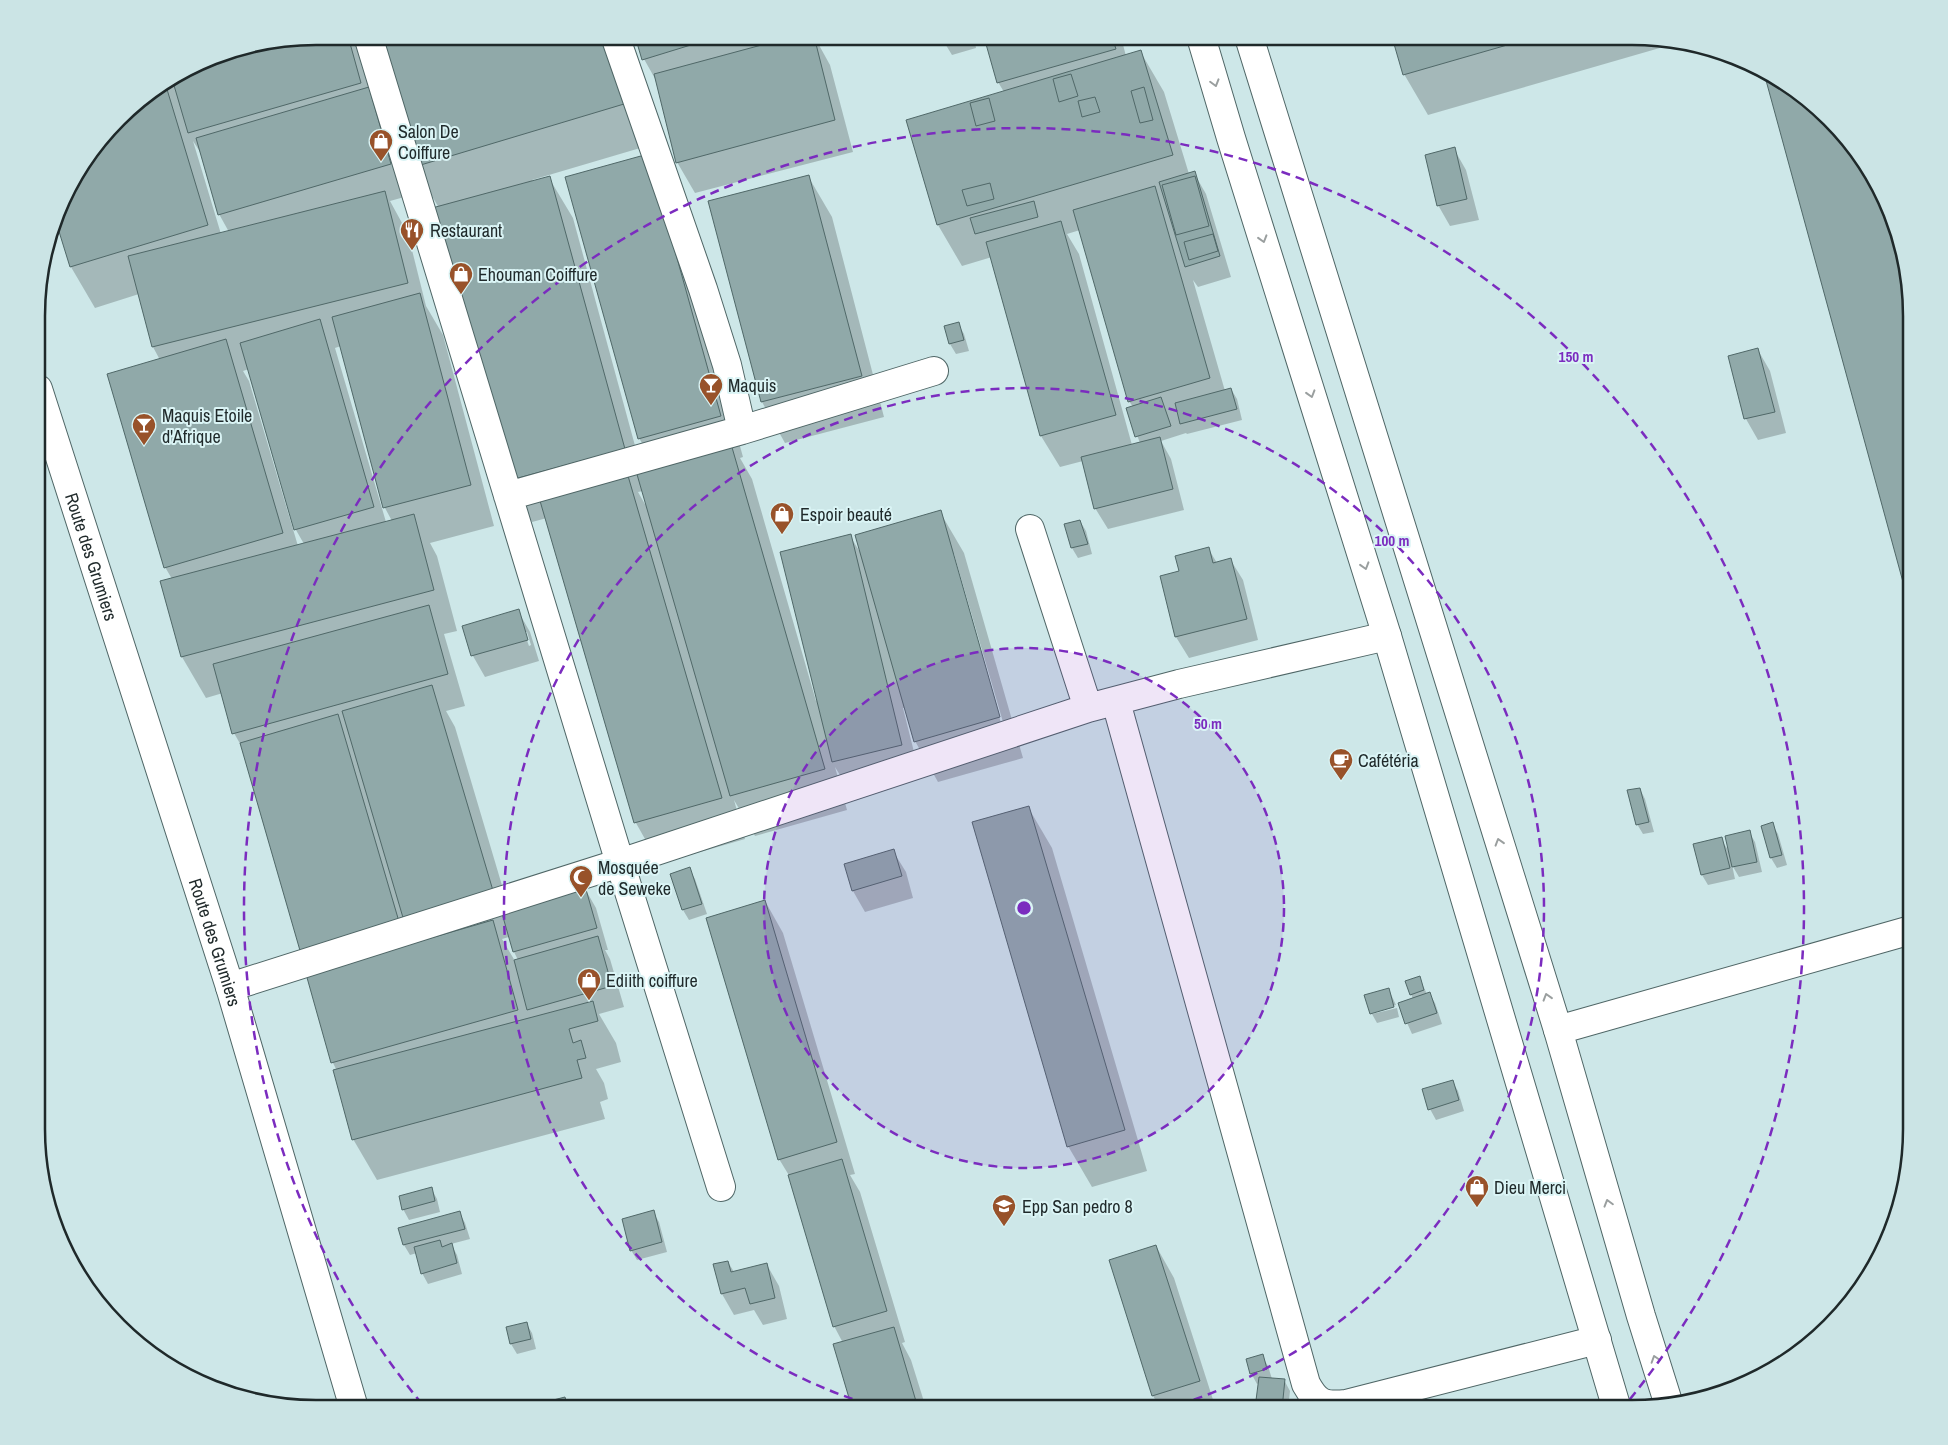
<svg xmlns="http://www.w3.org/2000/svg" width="1948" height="1445" viewBox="0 0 1948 1445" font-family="'Archivo Narrow',sans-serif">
	<rect width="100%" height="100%" fill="#cde7e8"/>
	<!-- shadow -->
	<path fill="#0003" fill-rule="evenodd" d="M316 36H355L408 196 390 201 408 234 426 306 443 335 494 526 430 543 437 556 457 631 444 634 465 706 446 711 455 727 509 909 584 887 596 908 608 950H605L610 959 624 1007 599 1014 616 1043 621 1062 596 1069 604 1083 608 1099 600 1102 605 1119 377 1180 353 1139 337 1071 333 1063 243 749 234 733 223 693 206 698 182 657 172 579 165 567 160 360 153 347 139 294 95 308 71 267 58 223 74 176 132 105 226 51ZM193 141 202 155 219 214 229 232 221 234ZM341 346 385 508 392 521 386 522 335 348ZM249 369 296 530 304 544 298 546 249 381 243 371ZM509 937 514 952 518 960 515 961 502 939Z
		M614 36 647 146 532 180 533 182 549 178 573 218 640 464 652 460 639 438 671 196 743 457 740 458 752 479 816 701 818 700 850 536 860 552 940 512 964 553 1023 758 938 782 915 741 905 708H903L920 776 851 793 835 767 847 810 755 836 734 800 745 839 659 864 636 823 547 518 532 522 508 481 439 208 415 167ZM643 491 646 506 638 492ZM952 554H954L1003 722 1001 723Z
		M637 36H770L772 44 800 36H814L830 65 853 152 695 193 677 162 658 84 644 59Z
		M941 37H974L976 48 952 55Z
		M985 37H1121L1126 56 1140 51 1164 92 1189 174 1194 173 1206 194 1231 277 1198 287 1193 280 1225 391 1231 389 1237 399 1242 420 1187 434 1186 433 1161 441 1171 459 1184 510 1108 529 1095 508 1083 461 1060 467 1041 436 992 257 962 266 938 225 907 121 1004 92 998 82ZM1080 230 1129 401 1133 407 1127 409 1140 443 1132 445 1079 254 1067 234Z
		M1393 37H1650L1677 43 1428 115 1404 74Z
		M1816 105 1883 193 1902 244 1912 316Z
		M1454 149 1466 170 1479 220 1450 226 1438 205Z
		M808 176 832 217 884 417 785 443 762 402 710 202Z
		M958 324 964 334 969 351 956 354 950 344Z
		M1758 350 1770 371 1786 433 1758 440 1746 419 1730 357Z
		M1080 521 1086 531 1092 554 1078 558 1072 548 1065 525Z
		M1208 548 1217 563 1230 559 1243 580 1258 640 1189 658 1176 637 1161 577 1181 572Z
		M518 611 530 632 539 661 485 677 473 656 464 627ZM524 632H527L531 645 529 646Z
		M1640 789 1645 799 1654 832 1643 834 1637 824Z
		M1028 807 1052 848 1147 1171 1092 1187 1068 1146Z
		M1772 824 1778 834 1787 865 1777 868 1771 858Z
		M1749 832 1755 842 1762 872 1739 877 1732 865 1735 879 1708 885 1702 875 1695 845 1721 839 1730 853Z
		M893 851 906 872 913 898 865 912 853 891Z
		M689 869 695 879 707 914 689 920 683 910 671 875Z
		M765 901 783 933 855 1174 850 1175 860 1192 905 1342 902 1343 911 1360 926 1408H853L835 1345 843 1343 834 1326 790 1177 779 1159Z
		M1419 978 1427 994 1429 993 1435 1003 1442 1024 1412 1034 1400 1007 1413 999 1411 994Z
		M1389 990 1396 1005 1371 1012V1014L1366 996Z
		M1397 1008 1399 1017 1377 1023 1372 1014Z
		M1452 1081 1458 1091 1464 1111 1436 1120 1430 1109Z
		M431 1188 437 1199 440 1212 409 1220 403 1209Z
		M459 1212 465 1223 470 1239 451 1244 457 1255 462 1274 428 1284 422 1273 417 1253 410 1255 404 1245 400 1228Z
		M653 1212 659 1222 667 1252 637 1260 631 1250Z
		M1156 1246 1174 1278 1216 1409H1161L1153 1396 1110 1261Z
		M728 1262 734 1272 767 1265 779 1286 787 1319 763 1325 754 1310 734 1315 722 1294Z
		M526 1323 532 1333 536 1349 517 1354 511 1344Z
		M1262 1356 1268 1366 1272 1379 1284 1380 1290 1391 1288 1409 1256 1408 1259 1383 1257 1384 1251 1373Z
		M564 1399 570 1408H527Z"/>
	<!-- building -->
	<path fill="#90a9a9" stroke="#506868" d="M316 36H348L361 83 188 133 173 82 226 51Z
		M374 36H604L624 104 414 167Z
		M635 36H720L642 60Z
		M795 36H814L835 120 676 163 654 74Z
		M984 37H1112L1116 49 997 83Z
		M1392 37H1535L1403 75Z
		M1141 50 1173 155 937 225 906 120Z
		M1764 73 1816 105 1883 193 1902 244 1912 316V615Z
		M1071 74 1078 96 1059 102 1053 79Z
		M166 86 208 225 70 267 57 225 74 176 132 105Z
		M369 87 391 164 218 215 196 138Z
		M1144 87 1153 120 1140 123 1131 91Z
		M1095 97 1100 112 1082 117 1078 101Z
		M989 98 995 121 976 126 970 103Z
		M1455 147 1467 199 1437 206 1425 155Z
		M648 154 721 416 638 439 565 177Z
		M1195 171 1220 256 1185 267 1159 182Z
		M809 175 862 376 761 402 708 201Z
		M550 176 625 449 507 481 432 208Z
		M1195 176 1209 226 1176 235 1162 185Z
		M990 183 994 199 967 206 962 190Z
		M1155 186 1210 378 1128 402 1073 210Z
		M385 191 408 283 152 347 128 256Z
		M1034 201 1038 217 975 234 970 218Z
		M1061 221 1116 415 1040 436 986 242Z
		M1213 234 1218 251 1189 260 1184 242Z
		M420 293 471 485 383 508 332 317Z
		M320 319 374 507 294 530 240 343Z
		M959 322 964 340 949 344 944 326Z
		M226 339 283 533 164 568 107 374Z
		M1758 348 1775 412 1744 419 1728 356Z
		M1231 388 1237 409 1180 424 1175 403Z
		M1161 397 1171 426 1135 437 1126 408Z
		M729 437 825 769 730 796 634 464Z
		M1160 437 1173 489 1094 509 1081 457Z
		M626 469 722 798 634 823 538 494Z
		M941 510 1000 717 914 742 855 535Z
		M414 514 434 590 181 657 160 581Z
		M1080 520 1088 544 1071 548 1064 524Z
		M851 534 902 745 832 762 780 552Z
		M1209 547 1213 563 1231 558 1247 619 1175 637 1160 576 1179 571 1175 556Z
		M429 605 448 674 232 734 213 664Z
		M519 609 528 640 471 656 462 626Z
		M432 685 494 894 404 921 342 711Z
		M338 714 400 925 301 954 240 743Z
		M1640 788 1649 822 1636 825 1627 790Z
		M1029 806 1125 1130 1067 1147 972 822Z
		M1773 822 1782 855 1770 858 1761 826Z
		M1750 830 1757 862 1732 867 1725 836Z
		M1722 837 1730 868 1701 875 1693 844Z
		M894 849 902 876 852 891 844 864Z
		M690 867 702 904 682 910 670 874Z
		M585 886 597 928 513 952 501 910Z
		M765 900 837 1142 778 1160 706 918Z
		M493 920 518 1010 331 1063 306 974Z
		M598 936 612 986 527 1010 514 960Z
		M1420 976 1424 990 1410 995 1405 981Z
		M1389 988 1394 1007 1370 1014 1364 995Z
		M1430 992 1437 1013 1405 1024 1398 1003Z
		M593 1001 598 1021 569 1029 573 1043 581 1040 586 1058 577 1060 582 1078 352 1140 333 1070Z
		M1453 1080 1459 1100 1428 1110 1422 1089Z
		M842 1159 887 1311 833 1327 788 1175Z
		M432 1187 435 1201 402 1210 399 1196Z
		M654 1210 662 1242 630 1251 622 1219Z
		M460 1211 465 1229 403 1245 398 1228Z
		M440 1240 442 1247 452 1243 457 1263 421 1274 414 1247Z
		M1156 1245 1200 1381 1152 1396 1109 1260Z
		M728 1261 731 1272 767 1263 775 1298 750 1304 745 1288 721 1294 713 1264Z
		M527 1322 531 1339 510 1344 506 1327Z
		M894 1327 918 1408H852L833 1344Z
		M1263 1354 1267 1369 1250 1374 1246 1359Z
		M1259 1377 1285 1379 1282 1409 1255 1408Z
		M565 1397 568 1408H522Z
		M456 1400 458 1408H438L437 1405Z
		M1057 1401 1060 1408H1031Z"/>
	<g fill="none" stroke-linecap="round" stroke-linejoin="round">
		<!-- street casing -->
		<g stroke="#4f6666" stroke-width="30">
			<path id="street" d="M368 36 620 863 721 1187
				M615 36 703 289 727 365 742 430
				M508 496 742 430 934 371
				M1030 529 1088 708
				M1116 702 1306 1384C1317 1404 1324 1406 1346 1404L1597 1340
				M230 987 620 863 1088 708 1179 684 1387 636
				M1558 1030 1911 930"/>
		</g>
		<!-- secondary casing -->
		<g stroke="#4f6666" stroke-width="30">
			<g id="secondary">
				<path d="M1201 37 1231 138 1387 636 1617 1409"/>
				<path d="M1249 37 1558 1030 1641 1316 1669 1405"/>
				<path id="s1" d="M38 389 230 987 354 1408"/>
			</g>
		</g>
		<!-- street -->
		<use href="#street" stroke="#fff" stroke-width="28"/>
		<!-- secondary -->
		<use href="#secondary" stroke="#fff" stroke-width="28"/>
	</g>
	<!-- one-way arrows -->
	<defs><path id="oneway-chevron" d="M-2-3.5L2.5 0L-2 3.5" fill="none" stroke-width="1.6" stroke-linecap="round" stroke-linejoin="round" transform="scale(1.25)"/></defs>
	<g stroke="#9a9f9f">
		<use href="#oneway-chevron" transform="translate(1215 83) rotate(74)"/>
		<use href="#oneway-chevron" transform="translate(1263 239) rotate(73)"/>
		<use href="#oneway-chevron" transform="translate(1311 394) rotate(73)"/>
		<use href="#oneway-chevron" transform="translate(1365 566) rotate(73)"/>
		<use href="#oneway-chevron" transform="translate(1499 842) rotate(-107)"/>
		<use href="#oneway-chevron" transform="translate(1547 997) rotate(-107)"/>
		<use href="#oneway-chevron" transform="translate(1608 1203) rotate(-106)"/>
		<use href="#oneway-chevron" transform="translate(1655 1359) rotate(-108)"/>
	</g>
	<!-- distance rings -->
	<circle cx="1024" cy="908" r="260" fill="#7b2cbf" fill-opacity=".12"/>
	<g fill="none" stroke="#7b2cbf" stroke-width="2.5" stroke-dasharray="9 6">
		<circle cx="1024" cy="908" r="260"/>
		<path d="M881 1408A520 520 0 1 1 1167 1408"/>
		<path d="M422 1404A780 780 0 1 1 1626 1404"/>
	</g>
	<!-- icons -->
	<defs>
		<g id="shop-pin" transform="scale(1.25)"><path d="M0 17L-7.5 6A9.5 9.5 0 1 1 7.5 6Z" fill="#98522a" stroke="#daf4f5"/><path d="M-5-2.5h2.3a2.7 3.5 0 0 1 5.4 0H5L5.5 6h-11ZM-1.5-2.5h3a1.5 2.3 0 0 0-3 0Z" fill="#fff"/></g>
		<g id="restaurant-pin" transform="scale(1.25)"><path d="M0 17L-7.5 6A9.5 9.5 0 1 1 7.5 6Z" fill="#98522a" stroke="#daf4f5"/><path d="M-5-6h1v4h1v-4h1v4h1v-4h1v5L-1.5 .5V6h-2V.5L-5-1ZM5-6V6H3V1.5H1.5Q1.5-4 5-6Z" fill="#fff"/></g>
		<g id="bar-pin" transform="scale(1.25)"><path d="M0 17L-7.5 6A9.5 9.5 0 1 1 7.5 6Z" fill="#98522a" stroke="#daf4f5"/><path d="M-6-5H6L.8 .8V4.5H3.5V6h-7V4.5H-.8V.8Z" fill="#fff"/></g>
		<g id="cafe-pin" transform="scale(1.25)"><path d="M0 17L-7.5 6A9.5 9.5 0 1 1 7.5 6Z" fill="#98522a" stroke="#daf4f5"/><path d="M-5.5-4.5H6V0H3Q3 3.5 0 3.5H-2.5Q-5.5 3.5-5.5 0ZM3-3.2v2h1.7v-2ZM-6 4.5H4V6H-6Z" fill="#fff"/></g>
		<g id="mosque-pin" transform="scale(1.25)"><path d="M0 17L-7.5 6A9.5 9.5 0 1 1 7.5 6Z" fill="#98522a" stroke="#daf4f5"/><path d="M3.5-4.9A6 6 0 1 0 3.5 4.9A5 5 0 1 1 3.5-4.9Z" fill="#fff"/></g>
		<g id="school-pin" transform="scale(1.25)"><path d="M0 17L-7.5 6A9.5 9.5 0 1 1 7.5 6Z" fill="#98522a" stroke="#daf4f5"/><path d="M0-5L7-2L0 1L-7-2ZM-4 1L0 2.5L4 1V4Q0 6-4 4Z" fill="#fff"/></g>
	</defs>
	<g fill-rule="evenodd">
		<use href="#shop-pin" x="381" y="141"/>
		<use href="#restaurant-pin" x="412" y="230"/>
		<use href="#shop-pin" x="461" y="274"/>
		<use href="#bar-pin" x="711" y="385"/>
		<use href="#bar-pin" x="144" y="425"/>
		<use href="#shop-pin" x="782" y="514"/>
		<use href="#cafe-pin" x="1341" y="760"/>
		<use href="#mosque-pin" x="581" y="877"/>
		<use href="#shop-pin" x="589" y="980"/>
		<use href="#shop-pin" x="1477" y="1187"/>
		<use href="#school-pin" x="1004" y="1206"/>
	</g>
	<g text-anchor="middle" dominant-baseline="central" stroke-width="4" stroke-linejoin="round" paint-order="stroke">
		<!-- poi labels -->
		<g font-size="18" fill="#1f292a" stroke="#daf4f5" text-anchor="start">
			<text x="398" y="131">Salon De<tspan x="398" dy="21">Coiffure</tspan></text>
			<text x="430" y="230">Restaurant</text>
			<text x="478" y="274">Ehouman Coiffure</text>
			<text x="728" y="385">Maquis</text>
			<text x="162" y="415">Maquis Etoile<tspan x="162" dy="21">d'Afrique</tspan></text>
			<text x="800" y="514">Espoir beauté</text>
			<text x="1358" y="760">Cafétéria</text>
			<text x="598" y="867">Mosquée<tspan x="598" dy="21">de Seweke</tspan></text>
			<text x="606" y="980">Ediith coiffure</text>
			<text x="1494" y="1187">Dieu Merci</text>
			<text x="1022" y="1206">Epp San pedro 8</text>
		</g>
		<!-- street labels -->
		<g font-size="18" fill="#1f292a" stroke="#daf4f5">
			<text stroke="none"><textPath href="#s1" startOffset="176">Route des Grumiers</textPath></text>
			<text stroke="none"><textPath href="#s1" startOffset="581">Route des Grumiers</textPath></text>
		</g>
	</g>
	<!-- crop -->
	<path d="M0 0H1948V1445H0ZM316 45H1632A271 271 0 0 1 1903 316V1129A271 271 0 0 1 1632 1400H316A271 271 0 0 1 45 1129V316A271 271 0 0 1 316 45Z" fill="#cbe4e5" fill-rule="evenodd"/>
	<path fill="none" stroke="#1f292a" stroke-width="2.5" d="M316 45H1632A271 271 0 0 1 1903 316V1129A271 271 0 0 1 1632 1400H316A271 271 0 0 1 45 1129V316A271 271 0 0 1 316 45Z"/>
	<circle cx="1024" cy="908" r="8" fill="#7b2cbf" stroke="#daf4f5" stroke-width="2.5"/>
	<g font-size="15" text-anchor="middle" font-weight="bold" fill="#7b2cbf" stroke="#daf4f5" stroke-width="4" stroke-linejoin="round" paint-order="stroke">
		<text x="1576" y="362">150 m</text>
		<text x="1392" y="546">100 m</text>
		<text x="1208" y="729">50 m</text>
	</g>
</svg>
